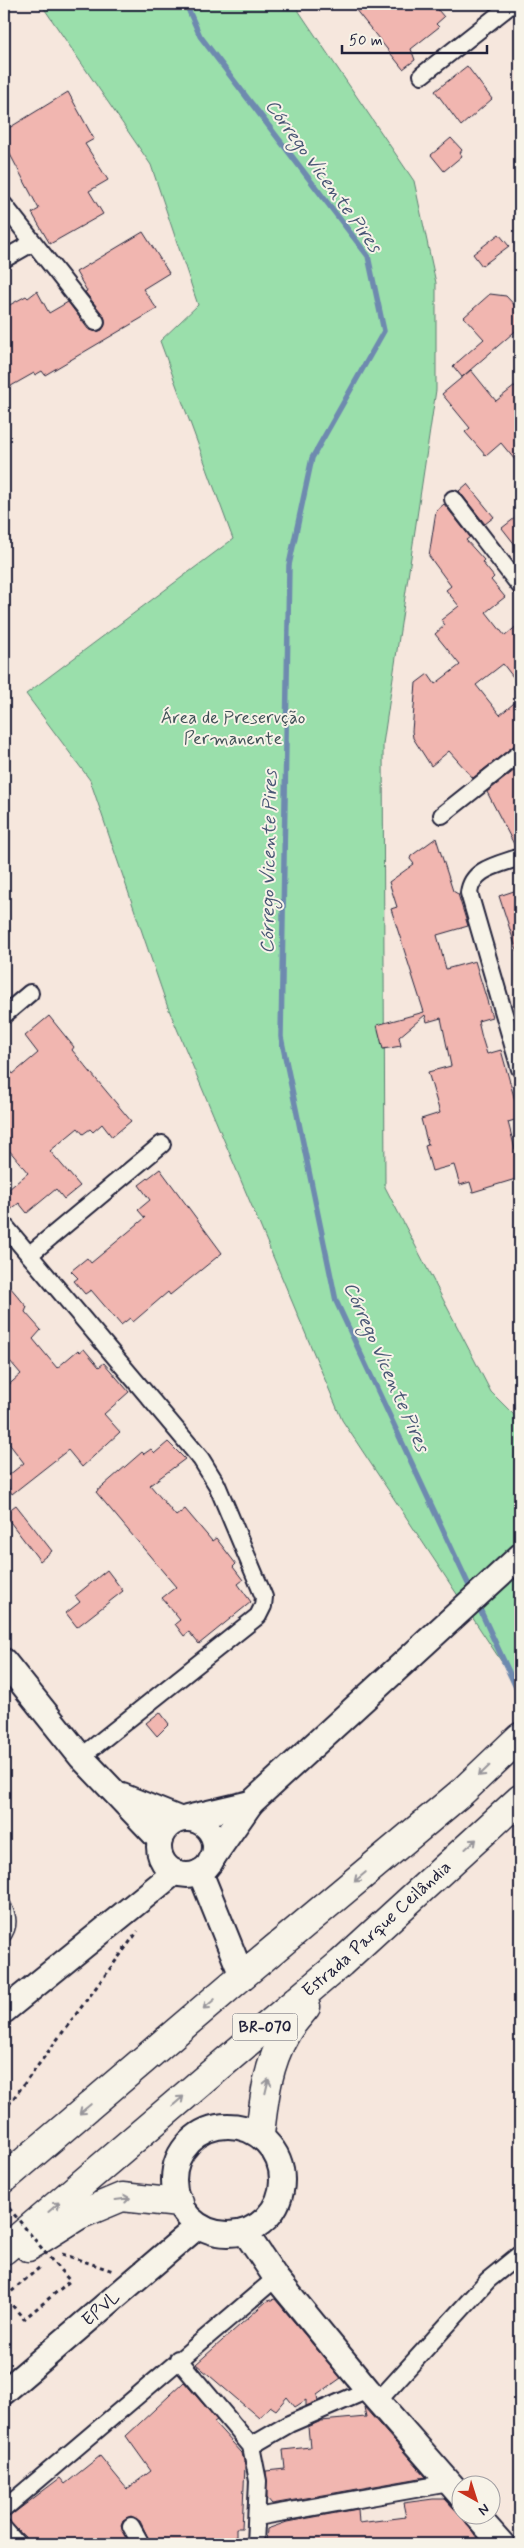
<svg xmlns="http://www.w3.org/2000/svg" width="524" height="2548" viewBox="0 0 524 2548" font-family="Mynerve,sans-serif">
	<rect width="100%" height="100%" fill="#f6e7dd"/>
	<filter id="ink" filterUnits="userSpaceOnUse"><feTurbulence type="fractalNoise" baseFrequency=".02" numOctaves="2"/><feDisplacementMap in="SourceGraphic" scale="10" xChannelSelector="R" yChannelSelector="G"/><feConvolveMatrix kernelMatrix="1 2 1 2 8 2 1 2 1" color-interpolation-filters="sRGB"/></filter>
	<g filter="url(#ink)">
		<!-- green -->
		<path fill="#9adfab" stroke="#5e8073" d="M41 4H294L414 181 436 283V390L383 744 385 1187 491 1392 520 1421V1664L511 1676 342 1420 167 1005 90 780 26 694 233 539 160 341 198 305 151 165Z"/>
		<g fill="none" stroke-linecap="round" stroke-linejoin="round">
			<!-- stream -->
			<path stroke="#6e8aaf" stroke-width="5.5" d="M186 4 200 36 368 256 384 331 312 458 289 565 281 1037 336 1301 472 1592
				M477 1603 520 1696"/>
		</g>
		<!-- building -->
		<path fill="#f1b6b0" stroke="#22223b" d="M351 4H433L444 17 436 24 439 27 411 49 415 60 403 69Z
			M467 66 492 99 461 126 435 91Z
			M68 92 94 139 85 144 108 180 89 191 103 214 50 244 32 213 39 209 4 143V131Z
			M451 138 462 150 460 153 462 156 444 171 431 155Z
			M143 232 169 273 143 289 157 309 45 375 42 371 35 375 34 373 4 390V308L26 296 28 298 37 291 49 313 68 302 88 329 97 332 102 330 105 325 104 316 85 292 87 291 76 272Z
			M499 234 509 246 482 266 473 254Z
			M490 294 506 296 520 311V327L462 377 453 366 484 339 464 317Z
			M471 370 496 401 520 382V466L501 443 486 456 465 432 470 428 442 394Z
			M467 484 494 517 485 524 459 491Z
			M444 504 470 537 466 540 484 560 482 562 494 577 491 580 505 597 486 612 505 636 520 623V686L503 664 476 685 500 715 520 698V741L473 778 449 751 431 766 413 738 412 731 416 683 428 674 435 684 460 665 435 634 445 625 441 620 459 606 446 590 451 586 429 556 436 511Z
			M520 514V551L502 528Z
			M515 770 520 779V847L516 848 487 792Z
			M436 838 453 891 458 894 468 926 437 935 446 969 475 961 492 1017 478 1021 482 1038 487 1054 501 1050 519 1115 518 1119 508 1122 515 1149 520 1148V1164L515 1165 519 1178 473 1192 470 1182 460 1185 454 1165 432 1171 425 1146 428 1145 421 1119 440 1113 428 1072 451 1066 441 1018 427 1022 425 1015 399 1037 401 1046 383 1049 377 1025 424 1012 391 909 397 907 389 882 414 864 410 859 411 856Z
			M520 889V951H517L499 896Z
			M49 1016 74 1047 72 1050 131 1121 112 1137 102 1124 93 1132 90 1129 83 1134 78 1128 50 1151 80 1186 64 1199 56 1189 27 1213 19 1203 4 1215V1196L10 1191 9 1189 28 1173 4 1144V1062L13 1074 38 1053 25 1036Z
			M160 1169 222 1253 170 1295 168 1292 133 1322 130 1318 121 1325 91 1290 85 1294 74 1281 78 1278 71 1271 87 1258 91 1263 145 1218 138 1210 150 1200 139 1185Z
			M4 1280 27 1307 25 1312 41 1330 33 1339 57 1368 78 1350 80 1352 84 1349 99 1367 104 1363 129 1392 104 1414 120 1432 82 1467 68 1450 12 1494 4 1479 24 1463 4 1437V1389L21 1374 4 1354Z
			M168 1442 185 1459 150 1485 176 1516 185 1509 212 1541 216 1538 236 1564 233 1567 243 1580 238 1584 251 1602 199 1644 189 1632 184 1636 175 1624 180 1620 162 1598 176 1587 96 1492 142 1452 144 1454 151 1449 155 1453Z
			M16 1505 52 1551 40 1561 4 1514Z
			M107 1570 123 1591 77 1627 66 1613 80 1602 75 1596Z
			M160 1712 169 1724 157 1736 146 1723Z
			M275 2299 341 2378 317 2395 318 2401 306 2406V2400L295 2407 287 2397 276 2410 270 2406 259 2418 196 2364 267 2301Z
			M184 2382 217 2420 214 2422 242 2453 245 2466 242 2528H236V2538L221 2540V2544H151L140 2521 131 2516 123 2520 121 2525 130 2544H27L25 2537 6 2519 60 2478 65 2484 100 2456 127 2489 151 2471 126 2436Z
			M364 2407 426 2477 272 2504 267 2498 266 2471 285 2469 283 2450 310 2447 308 2427 321 2421 366 2417Z
			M433 2499H445L464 2519 481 2544H266L267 2529 287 2522 358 2509 359 2523 406 2517 403 2503Z"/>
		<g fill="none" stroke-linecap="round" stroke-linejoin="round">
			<!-- lane casing -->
			<g stroke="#22223b" stroke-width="12">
				<path id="lane" d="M4 1939C14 1927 12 1916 5 1903"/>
			</g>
			<!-- street casing -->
			<g stroke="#22223b" stroke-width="20">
				<path id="street" d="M422 75 512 4
					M4 205 96 322
					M4 259 32 243
					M453 499 520 586
					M442 815 520 753
					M520 857C499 865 472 868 469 893L520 1069
					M4 1015 30 993
					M4 1225 201 1459 217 1485 264 1597 263 1606 258 1616 81 1757
					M29 1255 162 1144
					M178 2359 251 2446 258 2481 255 2544
					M378 2401 488 2280 520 2254
					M251 2446 289 2424 368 2390
					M4 2509 276 2278
					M257 2517 449 2483
					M131 2526 141 2544
					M4 2529 17 2544"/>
			</g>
			<!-- secondary casing -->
			<g stroke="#22223b" stroke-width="28">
				<g id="secondary">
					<path d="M4 1661 81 1757 160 1840"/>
					<path d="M122 1796 179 1819"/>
					<path d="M187 1818 251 1803"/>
					<circle cx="187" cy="1847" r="28"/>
					<path d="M211 1860 251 1803 520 1556"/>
					<path d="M200 1872 242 1976"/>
					<path d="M4 2011 175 1872"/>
					<circle cx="228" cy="2180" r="54"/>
					<path d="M245 2232 276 2278 368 2390 462 2497"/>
					<path id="s1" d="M4 2392 198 2226"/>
					<path d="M477 2516 502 2544"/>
				</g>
			</g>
			<!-- highway casing -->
			<g stroke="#22223b" stroke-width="31">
				<g id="highway">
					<path d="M260 2134C264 2100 267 2066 285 2035 290 2025 299 2016 306 2007"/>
					<path d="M4 2179 242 1976 462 1792 520 1737"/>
					<path d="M28 2247 79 2215 122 2197 179 2203"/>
					<path id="s2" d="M4 2250 341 1963 520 1799"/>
				</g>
			</g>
			<!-- path -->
			<path stroke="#22223b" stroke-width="3" stroke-dasharray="4 4" stroke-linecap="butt" d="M4 2111 138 1931
				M62 2254 113 2271
				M39 2268 5 2297 24 2319 70 2281 53 2262"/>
			<!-- lane -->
			<use href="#lane" stroke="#f7f3e8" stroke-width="9"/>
			<!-- street -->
			<use href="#street" stroke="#f7f3e8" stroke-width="16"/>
			<!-- secondary -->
			<use href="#secondary" stroke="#f7f3e8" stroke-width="24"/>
			<!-- highway -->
			<use href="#highway" stroke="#f7f3e8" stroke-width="28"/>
			<!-- path-bridge -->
			<path stroke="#22223b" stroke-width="3" stroke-dasharray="4 4" stroke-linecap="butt" d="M4 2202 53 2262"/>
		</g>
		<!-- one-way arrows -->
		<defs><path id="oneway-shaft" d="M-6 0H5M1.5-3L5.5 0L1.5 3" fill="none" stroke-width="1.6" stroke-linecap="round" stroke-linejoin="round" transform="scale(1.25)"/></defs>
		<g stroke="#97959a">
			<use href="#oneway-shaft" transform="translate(484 1771) rotate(136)"/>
			<use href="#oneway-shaft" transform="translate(471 1844) rotate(-42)"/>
			<use href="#oneway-shaft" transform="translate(360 1877) rotate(140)"/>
			<use href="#oneway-shaft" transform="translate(209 2004) rotate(140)"/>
			<use href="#oneway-shaft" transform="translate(267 2086) rotate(-77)"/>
			<use href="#oneway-shaft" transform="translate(178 2101) rotate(-41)"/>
			<use href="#oneway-shaft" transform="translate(85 2109) rotate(140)"/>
			<use href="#oneway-shaft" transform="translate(123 2199) rotate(-7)"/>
			<use href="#oneway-shaft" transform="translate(54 2207) rotate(-41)"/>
		</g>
	</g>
	<g text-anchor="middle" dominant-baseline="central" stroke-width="4" stroke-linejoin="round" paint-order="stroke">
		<!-- shield labels -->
		<rect fill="#f7f3e8" stroke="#62616f" stroke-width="1" x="232.5" y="2013.5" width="65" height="27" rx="4"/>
		<g font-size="16" font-weight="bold" fill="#22223b">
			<text x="265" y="2027">BR-070</text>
		</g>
		<!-- park labels -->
		<g font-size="18" fill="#405157" stroke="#f7f3e8">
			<text x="233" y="718">Área de Preservção<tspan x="233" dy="21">Permanente</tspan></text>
		</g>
		<!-- street labels -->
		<g font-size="18" fill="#22223b" stroke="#f7f3e8">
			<text stroke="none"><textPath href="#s2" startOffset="492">Estrada Parque Ceilândia</textPath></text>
			<text stroke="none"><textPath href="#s1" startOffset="128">EPVL</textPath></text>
		</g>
		<!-- water labels -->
		<g font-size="19" font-style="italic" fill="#485675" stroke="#f7f3e8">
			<text transform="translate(323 176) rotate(54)">Córrego Vicente Pires</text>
			<text transform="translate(269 862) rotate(-89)">Córrego Vicente Pires</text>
			<text transform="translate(386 1367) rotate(66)">Córrego Vicente Pires</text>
		</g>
	</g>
	<!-- margin -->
	<rect width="524" height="2548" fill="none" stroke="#f7f3e8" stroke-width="20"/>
	<rect x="10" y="10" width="504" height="2528" fill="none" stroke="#22223b" stroke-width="2" filter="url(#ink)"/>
	<!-- north arrow -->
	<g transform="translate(476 2500) rotate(141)"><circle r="24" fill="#f7f3e8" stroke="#a29fa3"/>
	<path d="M0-4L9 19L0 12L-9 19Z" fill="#c8321e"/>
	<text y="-8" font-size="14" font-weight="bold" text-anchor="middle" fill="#22223b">N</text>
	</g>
	<!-- scale -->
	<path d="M342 45v8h145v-8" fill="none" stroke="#22223b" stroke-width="2.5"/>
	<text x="349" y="45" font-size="15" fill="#22223b" stroke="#f7f3e8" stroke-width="4" paint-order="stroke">50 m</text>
</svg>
